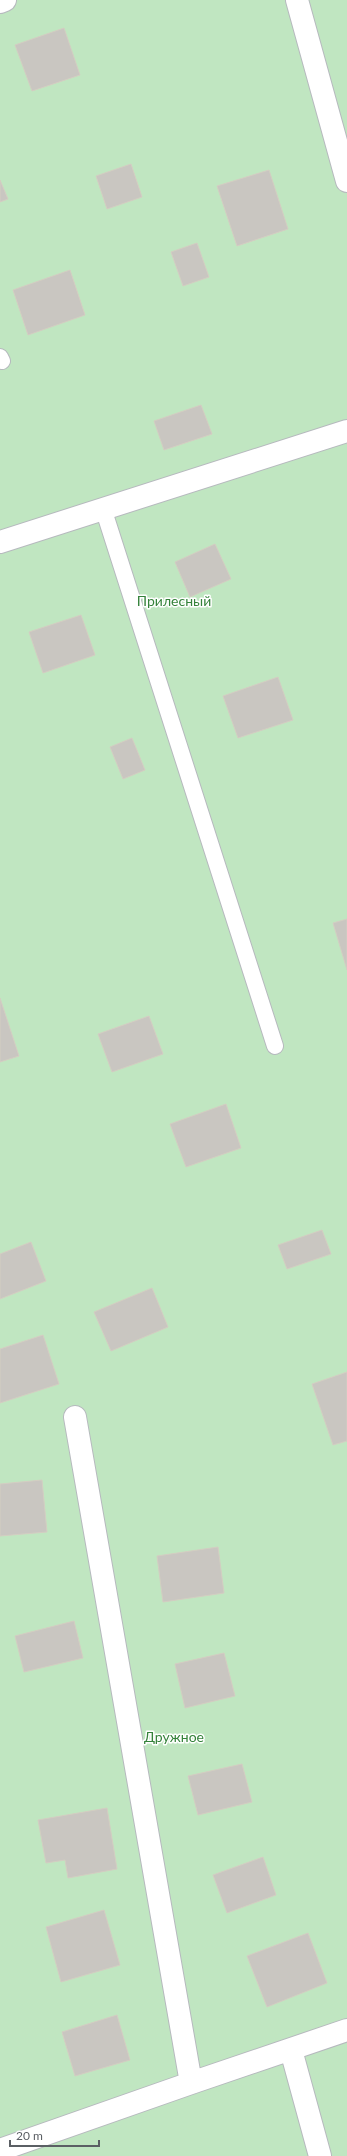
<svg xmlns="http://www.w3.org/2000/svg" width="347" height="2156" viewBox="0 0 347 2156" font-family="Lato,sans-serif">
	<rect width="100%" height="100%" fill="#eeece3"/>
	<!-- green -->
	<path fill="#c0e6c1" d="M0 0H347V2156H0Z"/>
	<!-- building -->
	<path fill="#c9c6c1" stroke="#d3cec2" d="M64 28 80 75 32 91 15 45Z
		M131 164 142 197 107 209 96 176Z
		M269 170 288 229 237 246 217 186Z
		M0 180 8 199 0 202Z
		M197 243 209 277 183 286 171 252Z
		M70 270 85 315 28 335 13 290Z
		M201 405 212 434 164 450 154 421Z
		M215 544 231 579 190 597 175 562Z
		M81 615 95 655 43 673 29 632Z
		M278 677 293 720 238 738 223 696Z
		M132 738 145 770 123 779 110 747Z
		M347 919V970L333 923Z
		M0 998 19 1056 0 1062Z
		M149 1016 163 1054 112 1072 98 1034Z
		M226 1104 241 1148 186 1167 170 1124Z
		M322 1230 331 1254 287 1269 278 1245Z
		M31 1242 46 1281 0 1299V1254Z
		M152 1288 168 1327 111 1351 94 1312Z
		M43 1335 59 1384 0 1403V1349Z
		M347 1372V1441L333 1445 312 1384Z
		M42 1480 47 1532 0 1536V1484Z
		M218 1547 224 1593 163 1602 157 1556Z
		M74 1621 83 1658 24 1672 15 1636Z
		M224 1653 235 1696 185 1708 175 1664Z
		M242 1764 252 1802 198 1815 188 1776Z
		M107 1808 117 1869 68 1878 65 1860 46 1863 38 1820Z
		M263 1857 276 1895 227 1913 213 1875Z
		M104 1910 120 1965 61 1982 46 1927Z
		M308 1933 327 1983 267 2007 247 1956Z
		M117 2015 130 2060 75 2076 62 2032Z"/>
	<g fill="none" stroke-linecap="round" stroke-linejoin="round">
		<!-- service casing -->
		<g stroke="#b6b9be" stroke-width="18">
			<path id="service" d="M0 357 2 361
				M103 508 275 1046"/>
		</g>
		<!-- minor casing -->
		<g stroke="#b6b9be" stroke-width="24">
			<path id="minor" d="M297 0 347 181
				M0 2 5 0
				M0 542 347 431
				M75 1417 191 2083
				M291 2050 320 2156
				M0 2150 191 2083 347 2030"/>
		</g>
		<!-- service -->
		<use href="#service" stroke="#fff" stroke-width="16"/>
		<!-- minor -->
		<use href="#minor" stroke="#fff" stroke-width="22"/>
	</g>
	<g text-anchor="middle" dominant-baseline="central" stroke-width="3" stroke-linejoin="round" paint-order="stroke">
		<!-- park labels -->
		<g font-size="14" fill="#34823a" stroke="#fff">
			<text x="174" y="600">Прилесный</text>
			<text x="174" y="1736">Дружное</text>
		</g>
	</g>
	<!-- scale -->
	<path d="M10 2140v6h89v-6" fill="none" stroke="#5b5f64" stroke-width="2"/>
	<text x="16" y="2140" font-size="12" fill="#5b5f64" stroke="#ffffff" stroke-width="3" paint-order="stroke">20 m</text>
</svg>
